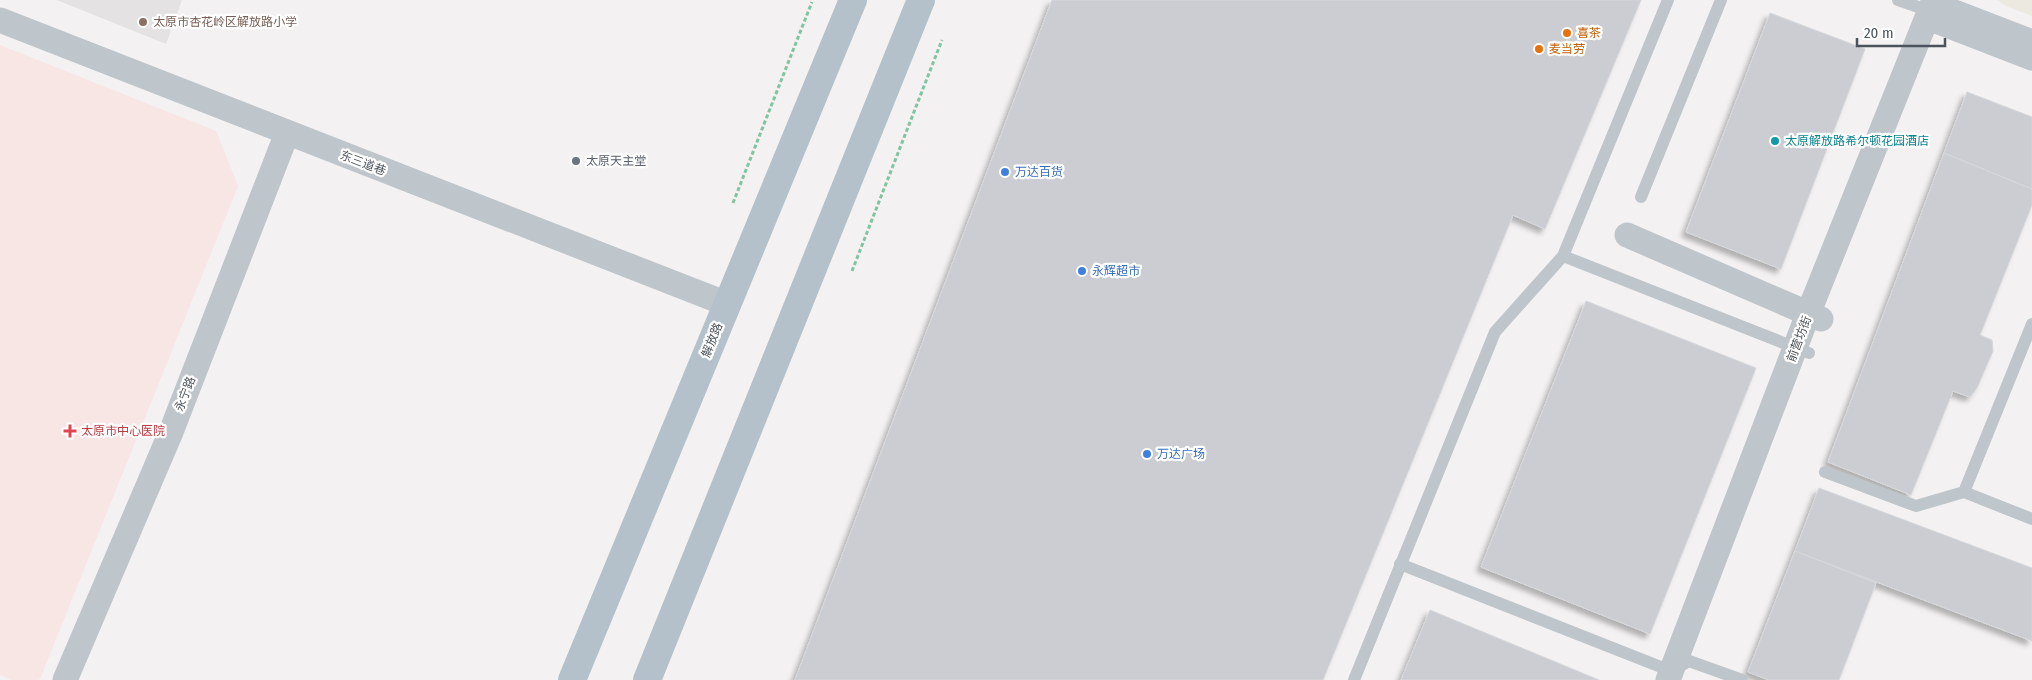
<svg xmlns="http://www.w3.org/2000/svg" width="2032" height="680" viewBox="0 0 2032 680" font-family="'Fira Sans Condensed','Noto Sans SC',sans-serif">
	<defs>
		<filter id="shadow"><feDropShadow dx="-4.5" dy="4.5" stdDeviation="2.5" flood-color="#0004"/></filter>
	</defs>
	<rect width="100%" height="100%" fill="#f3f1f1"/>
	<!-- commercial -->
	<path fill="#ece9e1" d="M1997 0H2032V16L2008 7Z"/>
	<!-- education -->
	<path fill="#e4e2e2" d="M57 0H182L166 44Z"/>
	<!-- medical -->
	<path fill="#f8e6e5" d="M0 45 216 131 238 186 40 679 37 680H11L0 675Z"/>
	<!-- building -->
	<path fill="#cbcdd2" stroke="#d5d7db" filter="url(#shadow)" d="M1052 0H1641L1545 229 1513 215 1323 680H795Z
		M1770 13 1865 49 1781 269 1686 232Z
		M1967 92 2032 117V189L1944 153Z
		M1944 153 2032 189V205L1980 335 1992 340 1993 351 1977 388 1970 397 1953 391 1911 495 1828 462Z
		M1586 301 1756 368 1650 634 1481 567Z
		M1819 488 2032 568V641L1795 551Z
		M1795 551 1876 583 1839 680H1769L1748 672Z
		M1430 610 1599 680H1401Z"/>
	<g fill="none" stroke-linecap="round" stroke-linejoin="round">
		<!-- path -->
		<path stroke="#81c4a1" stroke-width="3" stroke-dasharray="4 2.5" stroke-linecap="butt" d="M733 203 812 2
			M852 271 942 40"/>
		<!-- service -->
		<path stroke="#bec5cb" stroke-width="12" d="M1898 0 1930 11
			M1641 197 1721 0
			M1563 256 1809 353
			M1825 472 1916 506 1964 492 2032 519
			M1964 492 2032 324
			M1400 564 1671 671 1689 661 1742 680
			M1354 680 1495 332 1563 256 1668 0"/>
		<!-- minor -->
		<path stroke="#bec5cb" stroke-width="25" d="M0 20 727 304
			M2032 42 1944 8 1930 11 1939 22 2032 58
			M1627 235 1821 319
			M65 680 171 432 287 133
			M1668 680 1808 314 1934 0"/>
		<!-- primary -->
		<path stroke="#b4c1cb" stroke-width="28" d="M572 680 853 0
			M647 680 921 0"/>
	</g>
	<!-- markers -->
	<circle fill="#8d6e63" stroke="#fff" stroke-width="2" cx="143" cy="22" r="5"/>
	<g fill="#e8710a" stroke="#fff" stroke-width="2">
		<circle cx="1567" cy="33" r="5"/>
		<circle cx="1539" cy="49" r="5"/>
	</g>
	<circle fill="#0f9aa8" stroke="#fff" stroke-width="2" cx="1775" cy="141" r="5"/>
	<circle fill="#6b7280" stroke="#fff" stroke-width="2" cx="576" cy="161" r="5"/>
	<g fill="#3f7fe0" stroke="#fff" stroke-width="2">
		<circle cx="1005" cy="172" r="5"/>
		<circle cx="1082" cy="271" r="5"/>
		<circle cx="1147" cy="454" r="5"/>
	</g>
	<path fill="#e0444e" stroke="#fff" stroke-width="2" d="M67.5 423.5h5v5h5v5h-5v5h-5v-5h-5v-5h5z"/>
	<g text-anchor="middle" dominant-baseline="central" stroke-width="4.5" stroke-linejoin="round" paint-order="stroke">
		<!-- education labels -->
		<g font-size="12" fill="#785e54" stroke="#fff" text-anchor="start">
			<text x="153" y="22">太原市杏花岭区解放路小学</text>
		</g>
		<!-- food labels -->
		<g font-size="12" fill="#c56008" stroke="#fff" text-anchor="start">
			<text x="1577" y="33">喜茶</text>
			<text x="1549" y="49">麦当劳</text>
		</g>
		<!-- culture labels -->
		<g font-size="12" fill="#0d838f" stroke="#fff" text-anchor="start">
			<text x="1785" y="141">太原解放路希尔顿花园酒店</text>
		</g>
		<!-- worship labels -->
		<g font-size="12" fill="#5b616d" stroke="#fff" text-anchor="start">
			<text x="586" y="161">太原天主堂</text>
		</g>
		<!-- street labels -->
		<g font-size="12" fill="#4b545c" stroke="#fff">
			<text transform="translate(363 163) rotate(21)">东三道巷</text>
			<text transform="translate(1799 339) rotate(-69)">前营坊街</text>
			<text transform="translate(712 340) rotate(-68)">解放路</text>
			<text transform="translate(185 394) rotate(-69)">永宁路</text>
		</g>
		<!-- shop labels -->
		<g font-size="12" fill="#366cbe" stroke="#fff" text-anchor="start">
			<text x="1015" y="172">万达百货</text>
			<text x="1092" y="271">永辉超市</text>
			<text x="1157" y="454">万达广场</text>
		</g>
		<!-- health labels -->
		<g font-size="12" fill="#be3a42" stroke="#fff" text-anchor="start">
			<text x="81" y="431">太原市中心医院</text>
		</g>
	</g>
	<!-- scale -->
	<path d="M1857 38v8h88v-8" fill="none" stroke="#4b545c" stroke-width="2.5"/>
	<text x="1864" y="38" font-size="15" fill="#4b545c" stroke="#ffffff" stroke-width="4" paint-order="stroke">20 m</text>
</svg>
